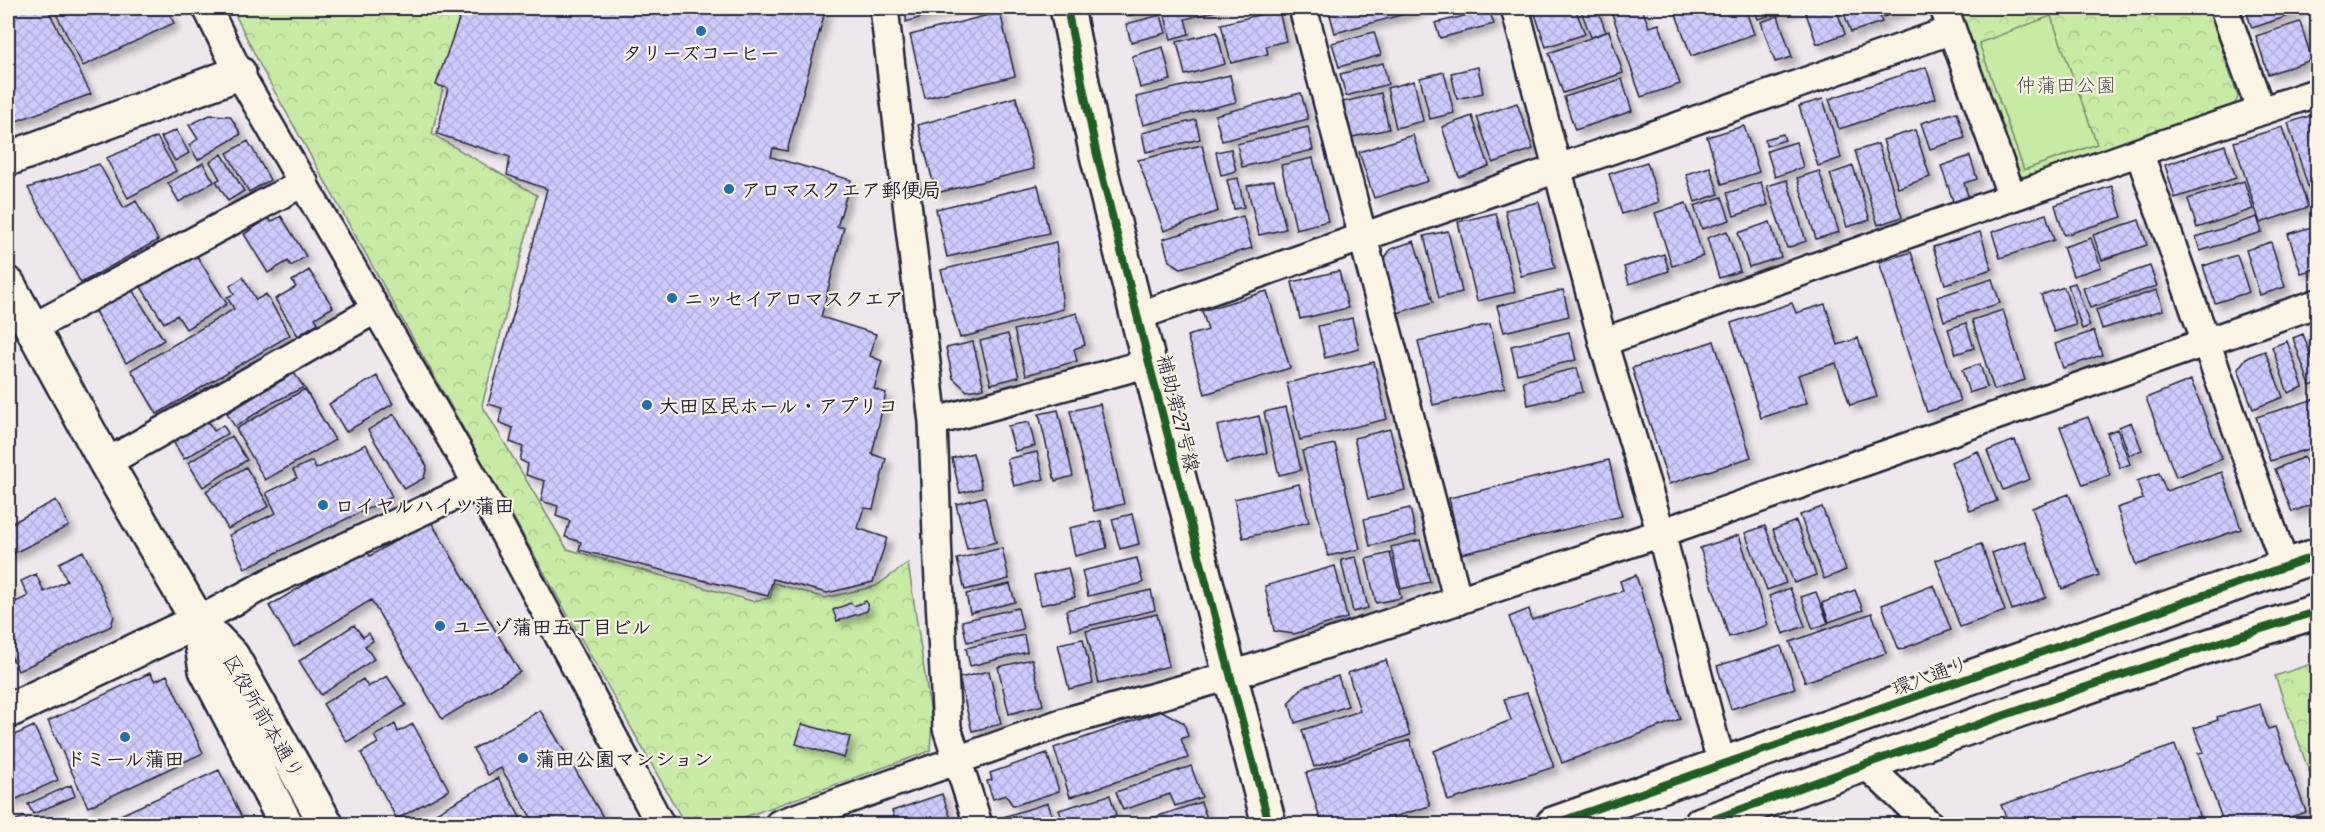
<svg xmlns="http://www.w3.org/2000/svg" width="2325" height="832" viewBox="0 0 2325 832" font-family="Delius,'Klee One',sans-serif">
	<defs>
		<pattern id="forest-crowns" width="20" height="18" patternUnits="userSpaceOnUse" patternTransform="scale(1.5)"><rect width="20" height="18" fill="#c7eba4"/><path d="M2 6a3 3 0 1 1 6 0M12 15a3 3 0 1 1 6 0" fill="none" stroke="#abc98e"/></pattern>
		<pattern id="building-cross-hatch" width="8" height="8" patternUnits="userSpaceOnUse" patternTransform="scale(1.5)"><rect width="8" height="8" fill="#cfcbfe"/><path d="M0 0l8 8M0 8l8-8" fill="none" stroke="#b1aedb"/></pattern>
		<filter id="shadow"><feDropShadow dx="5.5" dy="5.5" stdDeviation="3" flood-color="#0004"/></filter>
	</defs>
	<rect width="100%" height="100%" fill="#eee8ec"/>
	<filter id="ink" filterUnits="userSpaceOnUse"><feTurbulence type="fractalNoise" baseFrequency=".0167" numOctaves="2"/><feDisplacementMap in="SourceGraphic" scale="12" xChannelSelector="R" yChannelSelector="G"/><feConvolveMatrix kernelMatrix="1 2 1 2 8 2 1 2 1" color-interpolation-filters="sRGB"/></filter>
	<g filter="url(#ink)">
		<!-- forest -->
		<path fill="url(#forest-crowns)" stroke="#748670" stroke-width="1.5" d="M232 8H462L432 134 537 195 482 405 567 549 752 601 770 598 774 583 825 598 876 586 908 563 932 722 930 751 725 824H685L262 69Z
			M1958 8H2208L2238 97 2233 108 2025 179 2013 169Z
			M2317 662 2318 777 2312 780 2275 676Z"/>
		<!-- pitch -->
		<path fill="#c7eba4" stroke="#748670" stroke-width="1.5" d="M2051 16 2097 144 2024 170 1979 43Z"/>
		<!-- building -->
		<path fill="url(#building-cross-hatch)" stroke="#22223b" stroke-width="1.5" filter="url(#shadow)" d="M8 8H47L91 94 8 124Z
			M53 8H166L174 23 83 66Z
			M463 8H826L787 151 773 148 771 157 851 180 837 227H844L821 317 876 334 870 356 882 361 874 389 886 393 872 454 886 459 873 509 864 508 857 528 887 538 873 582 827 593 773 579 768 596 579 550 581 542 565 537 570 521 556 516 558 506 541 501 545 481 526 475 528 464 520 460 523 447 510 442 513 428 499 422 502 408 488 404 528 263 547 189 507 175 510 157 437 134 448 88 436 85Z
			M906 8H951L906 22Z
			M1125 8H1153L1154 10 1126 16Z
			M1163 8H1220V10L1185 19 1189 34 1171 39Z
			M1328 8H1423V9L1335 33Z
			M1533 8H1575L1585 34 1546 47Z
			M1580 8H1597L1606 32 1591 37Z
			M1610 8H1649L1642 9 1649 27 1659 24 1680 84 1641 97Z
			M1695 8H1745L1754 34 1691 56 1676 14Z
			M1754 8H1773L1775 14 1758 19Z
			M1777 8H1798L1779 14Z
			M1804 8H1836L1845 34 1817 44Z
			M1842 8H1877L1882 22 1851 32Z
			M1880 8H1911L1883 17Z
			M2245 8H2296L2297 13 2252 28Z
			M2311 8H2318V28Z
			M1279 10 1286 41 1266 46 1268 54 1231 63 1221 24Z
			M1489 10 1494 24 1440 38 1435 23Z
			M1000 12 1015 76 925 98 910 35Z
			M1161 15 1166 33 1131 42 1126 24Z
			M1778 16 1792 57 1775 62 1761 22Z
			M2300 22 2312 60 2268 74 2256 36Z
			M1609 31 1623 73 1563 93 1549 53Z
			M1217 32 1225 64 1185 75 1177 42Z
			M1374 32 1381 55 1339 67 1332 43Z
			M1163 47 1171 80 1140 88 1132 56Z
			M1383 63 1388 84 1346 96 1340 74Z
			M1478 67 1483 93 1457 99 1451 73Z
			M1926 67 1936 98 1839 129 1829 99Z
			M1444 72 1454 113 1430 119 1420 78Z
			M1230 75 1236 102 1143 125 1136 97Z
			M1622 79 1632 111 1575 130 1564 97Z
			M1414 81 1423 121 1396 128 1387 88Z
			M1301 93 1308 119 1222 141 1215 115Z
			M1381 93 1389 129 1348 138 1339 103Z
			M1016 97 1034 169 936 193 918 125Z
			M1823 99 1841 158 1818 166 1799 106Z
			M1517 103 1533 149 1493 163 1477 117Z
			M1957 112 1965 138 1930 149 1921 123Z
			M2318 113V212H2316L2288 123Z
			M210 115 230 116 241 134 198 160 189 145 198 139 189 125Z
			M1472 116 1489 166 1459 177 1442 127Z
			M1196 120 1200 139 1146 152 1142 133Z
			M1744 126 1759 172 1722 184 1707 137Z
			M1308 127 1313 150 1242 167 1237 144Z
			M2282 127 2308 207 2260 223 2234 142Z
			M176 130 189 153 175 161 161 137Z
			M1915 130 1930 177 1898 188 1883 140Z
			M1783 134 1785 140 1766 146 1765 139Z
			M1413 135 1428 181 1374 198 1359 152Z
			M157 137 176 171 128 198 106 158Z
			M248 141 270 180 249 192 227 153Z
			M1796 142 1803 167 1775 177 1767 151Z
			M1878 144 1902 217 1878 225 1855 151Z
			M1202 145 1218 211 1164 231 1138 160Z
			M2225 145 2236 178 2175 198 2165 165Z
			M1231 149 1236 171 1221 175 1216 152Z
			M222 154 244 191 228 201 216 181 220 179 210 162Z
			M1970 156 1977 179 1964 183 1969 199 1954 204 1941 166Z
			M1313 158 1328 221 1296 229 1281 165Z
			M1647 162 1659 202 1622 214 1609 174Z
			M203 163 214 182 179 202 168 183Z
			M99 164 124 208 136 201 158 240 81 283 28 188Z
			M1853 166 1870 220 1847 227 1830 174Z
			M1710 167 1719 194 1695 202 1686 174Z
			M1819 171 1839 232 1816 239 1797 178Z
			M1238 178 1244 207 1234 209 1227 180Z
			M1274 180 1286 229 1259 235 1247 186Z
			M1787 180 1806 241 1787 248 1767 186Z
			M2244 181 2253 209 2197 228 2188 199Z
			M1761 182 1768 205 1734 216 1727 193Z
			M1038 185 1049 233 947 257 936 209Z
			M2112 186 2122 217 2064 235 2055 205Z
			M1722 197 1730 220 1702 229 1694 206Z
			M1539 202 1555 268 1521 276 1505 210Z
			M1686 203 1703 256 1672 266 1655 213Z
			M1496 213 1515 292 1477 301 1458 222Z
			M2046 214 2054 240 2000 258 1992 232Z
			M281 216 306 256 291 266 288 261 268 273 244 234 269 218 271 222Z
			M1243 216 1252 248 1181 268 1169 261 1163 239Z
			M2257 217 2262 232 2200 251 2196 237Z
			M2139 220 2147 245 2102 260 2093 235Z
			M1770 222 1781 257 1749 267 1738 233Z
			M2318 225V268L2301 273 2288 234Z
			M1448 231 1462 292 1439 298 1424 236Z
			M1727 231 1740 271 1719 278 1707 238Z
			M1980 232 1992 269 1945 284 1933 247Z
			M2091 238 2101 267 2073 276 2063 247Z
			M1414 241 1433 302 1394 314 1379 266 1391 249Z
			M1056 242 1063 309 960 338 941 270Z
			M2271 242 2285 287 2260 295 2246 250Z
			M1911 252 1960 401 1927 412 1879 262Z
			M195 253 227 304 186 329 177 315 164 323 141 287Z
			M1664 254 1669 271 1629 284 1624 267Z
			M2237 255 2249 292 2215 303 2203 266Z
			M2150 266 2157 286 2090 308 2083 288Z
			M309 270 333 307 315 318 318 323 298 336 275 299 296 287 292 281Z
			M1339 271 1348 308 1300 319 1292 282Z
			M243 277 256 300 266 294 290 335 157 414 131 370 234 309 227 297 234 294 230 286Z
			M1992 279 2000 303 1944 321 1937 297Z
			M2075 283 2090 326 2082 329 2068 285Z
			M2064 287 2076 325 2054 332 2041 295Z
			M131 288 164 340 126 363 94 310Z
			M1563 290 1569 316 1504 332 1497 306Z
			M2157 290 2163 310 2102 329 2096 310Z
			M1267 291 1290 368 1205 394 1187 336 1208 330 1202 311Z
			M1792 303 1796 313 1825 304 1838 345 1858 338 1877 397 1850 405 1836 363 1798 375 1807 403 1761 418 1731 323Z
			M2003 310 2025 380 1994 390 1972 320Z
			M1077 313 1085 345 1074 349 1077 361 1026 375 1014 330Z
			M1352 318 1359 349 1325 358 1318 326Z
			M1966 323 1974 348 1956 354 1948 329Z
			M1490 324 1505 388 1433 405 1418 341Z
			M2094 331 2102 355 2063 368 2055 344Z
			M1569 332 1576 360 1517 374 1511 346Z
			M1008 334 1019 377 991 384 980 341Z
			M2303 334 2318 375V383L2310 386 2293 338Z
			M1714 341 1751 457 1669 484 1632 368Z
			M2287 341 2303 387 2288 393 2272 347Z
			M973 342 984 388 967 391 953 378 946 348Z
			M2265 351 2283 397 2253 409 2238 369 2246 358Z
			M1374 362 1387 419 1300 440 1287 383Z
			M1980 364 1987 387 1969 393 1962 370Z
			M1577 368 1583 392 1528 405 1523 381Z
			M294 373 304 387 272 403 235 427 227 413Z
			M377 376 393 404 346 432 329 404Z
			M2191 380 2222 459 2176 477 2146 398Z
			M305 389 335 440 265 480 236 429Z
			M2318 398V446L2270 461 2256 417Z
			M1100 404 1124 504 1094 511 1070 411Z
			M1286 407 1301 470 1279 475 1264 412Z
			M1058 410 1073 476 1055 481 1039 414Z
			M394 414 427 466 424 478 404 489 368 430Z
			M204 415 214 431 223 425 228 433 184 459 169 435Z
			M1259 416 1267 453 1226 463 1217 426Z
			M2088 417 2110 475 2083 485 2060 427Z
			M1029 422 1035 446 1015 451 1008 426Z
			M2131 422 2142 450 2129 455 2119 427Z
			M1390 429 1405 490 1368 499 1354 438Z
			M2117 429 2130 464 2120 468 2107 433Z
			M232 436 247 460 203 487 188 463Z
			M2015 440 2030 479 2003 490 1987 451Z
			M366 444 392 497 245 568 229 535 276 513 266 493 297 478 293 470 312 461 316 469Z
			M1335 444 1360 549 1328 556 1302 451Z
			M1978 451 1997 501 1970 511 1951 462Z
			M1037 452 1044 479 1014 486 1007 459Z
			M973 453 982 488 960 493 952 458Z
			M2318 453V469L2312 455Z
			M2304 457 2318 493V502L2292 512 2275 469Z
			M1609 460 1622 516 1461 554 1449 498Z
			M246 467 269 506 228 529 206 491Z
			M2222 472 2241 529 2136 565 2117 508 2143 499 2137 481 2159 473 2166 491Z
			M1299 484 1309 522 1243 538 1234 499Z
			M2069 494 2099 575 2062 589 2032 508Z
			M985 497 996 542 967 549 956 504Z
			M56 500 69 526 8 556V525Z
			M1822 507 1846 570 1824 579 1800 515Z
			M1410 508 1416 535 1370 546 1364 519Z
			M1132 514 1139 544 1120 549 1112 519Z
			M430 520 520 672 442 719 371 600 294 647 269 606 365 548 370 556Z
			M1101 521 1107 548 1075 556 1069 528Z
			M1796 521 1816 575 1794 583 1773 530Z
			M1765 526 1786 583 1767 590 1745 533Z
			M1739 535 1768 625 1729 637 1700 548Z
			M1420 540 1430 582 1401 589 1391 547Z
			M2025 541 2046 597 2012 610 1992 553Z
			M1981 544 2005 611 1960 627 1936 560Z
			M1002 548 1009 579 965 590 957 559Z
			M83 551 114 616 111 626 18 671 8 649V583L16 602 28 596 21 581 36 574 44 592 67 581 59 563Z
			M1390 553 1401 598 1376 603 1366 559Z
			M1356 557 1368 608 1353 612 1341 560Z
			M1137 558 1143 583 1088 596 1082 571Z
			M1335 566 1347 618 1294 634 1274 631 1265 586Z
			M1068 568 1075 597 1041 605 1034 576Z
			M1636 575 1680 719 1562 763 1509 617 1529 609 1532 620 1623 591 1620 581Z
			M1010 584 1015 602 970 613 966 594Z
			M1934 585 1951 630 1899 650 1882 605Z
			M1790 588 1805 626 1783 634 1769 596Z
			M1151 590 1155 610 1071 630 1066 610Z
			M1855 590 1863 610 1829 622 1822 603Z
			M1816 592 1828 623 1813 629 1801 597Z
			M866 601 868 608 867 611 837 621 833 610 850 603 854 606Z
			M1018 608 1023 629 967 642 962 621Z
			M1872 613 1886 653 1805 682 1790 642Z
			M1157 614 1169 666 1099 684 1086 631Z
			M354 625 363 637 369 633 373 641 365 646 374 659 321 695 299 661Z
			M1024 635 1027 652 970 666 966 648Z
			M1083 639 1093 683 1069 689 1058 644Z
			M1781 646 1795 688 1731 709 1717 666Z
			M1032 659 1043 705 1009 714 998 667Z
			M1386 660 1410 735 1314 767 1302 730 1360 711 1348 673Z
			M989 671 1001 724 972 731 959 678Z
			M150 673 155 681 167 675 203 753 88 807 48 721Z
			M387 676 406 705 347 742 323 704 363 679 368 687Z
			M1338 676 1348 706 1295 723 1289 702 1303 687Z
			M1527 693 1554 767 1448 801 1434 751 1511 720 1504 699Z
			M2260 704 2268 729 2275 727 2306 812 2269 824H2224L2198 753 2204 752 2194 728 2218 720 2217 717Z
			M540 710 607 824H535L501 768 488 775 473 749Z
			M1162 711 1184 723 1188 736 1181 739 1188 758 1070 797 1054 748Z
			M395 724 398 732 413 724 449 790 397 819 361 753 378 743 374 736Z
			M802 724 850 737 844 758 796 744Z
			M34 726 58 780 8 803V738Z
			M1410 740 1430 806 1370 824H1327L1320 818 1306 773Z
			M2175 745 2202 824H2009L2001 805Z
			M1047 753 1059 791 1013 806 1006 795 993 799 987 781 992 780 990 773Z
			M1191 766 1202 797 1175 806 1170 794 1123 810 1116 792Z
			M219 770 245 824H101Z
			M498 778 524 824H416Z
			M71 785 75 796 33 814 28 804Z
			M942 794 953 824H897L892 811Z
			M1110 795 1116 815 1084 824H1064L1059 810Z
			M1201 802 1209 824H1134Z
			M1048 803 1055 824H1005L1003 817Z
			M1902 815 1906 824H1873Z
			M24 817 31 824H8V823Z"/>
		<g fill="none" stroke-linecap="round" stroke-linejoin="round">
			<!-- street casing -->
			<g stroke="#22223b" stroke-width="32">
				<path id="street" d="M207 8 239 73 478 485 660 824
					M884 8 933 422 938 562 947 728 978 824
					M1303 8 1458 601
					M1515 8 1603 342 1661 533 1714 737 1723 766
					M1944 8 2012 197
					M2224 8 2261 111
					M2139 152 2285 566
					M1138 316 1952 30
					M32 328 304 182
					M1603 342 2139 152 2318 92
					M933 422 1149 363
					M106 463 376 309
					M198 621 268 583 478 485
					M1865 764 1929 824
					M779 824 1064 722 1230 676 1661 533 2318 303"/>
			</g>
			<!-- secondary casing -->
			<g stroke="#22223b" stroke-width="38">
				<path id="secondary" d="M1067 8 1096 151 1149 363 1269 824
					M8 159 239 73
					M8 284 106 463 198 621 232 656 326 824
					M198 621 206 670 286 824
					M8 711 198 621"/>
			</g>
			<!-- primary casing -->
			<g stroke="#22223b" stroke-width="38">
				<path id="primary" d="M1553 824 2318 555
					M1701 824C1905 749 2110 676 2318 611"/>
			</g>
			<!-- street -->
			<use href="#street" stroke="#fcf5e5" stroke-width="27"/>
			<!-- secondary -->
			<use href="#secondary" stroke="#fcf5e5" stroke-width="33"/>
			<!-- primary -->
			<use href="#primary" stroke="#fcf5e5" stroke-width="33"/>
			<!-- cycleway casing -->
			<g stroke="#fcf5e5" stroke-width="11">
				<path id="cycleway" d="M1067 8 1096 151 1149 363 1269 824
					M1553 824 2318 555
					M1701 824C1905 749 2110 676 2318 611"/>
			</g>
			<!-- cycleway -->
			<use href="#cycleway" stroke="#1b5e20" stroke-width="8"/>
		</g>
	</g>
	<!-- markers -->
	<g fill="#1f6fb2" stroke="#fcf5e5" stroke-width="2">
		<circle cx="701" cy="31" r="6"/>
		<circle cx="729" cy="189" r="6"/>
		<circle cx="672" cy="298" r="6"/>
		<circle cx="647" cy="405" r="6"/>
		<circle cx="323" cy="505" r="6"/>
		<circle cx="440" cy="626" r="6"/>
		<circle cx="125" cy="737" r="6"/>
		<circle cx="523" cy="758" r="6"/>
	</g>
	<g text-anchor="middle" dominant-baseline="central" stroke-width="4.5" stroke-linejoin="round" paint-order="stroke">
		<!-- poi labels -->
		<g font-size="20" font-weight="bold" fill="#22223b" stroke="#fcf5e5" text-anchor="start">
			<text x="701" y="52" text-anchor="middle">タリーズコーヒー</text>
			<text x="741" y="189">アロマスクエア郵便局</text>
			<text x="684" y="298">ニッセイアロマスクエア</text>
			<text x="659" y="405">大田区民ホール・アプリコ</text>
			<text x="335" y="505">ロイヤルハイツ蒲田</text>
			<text x="452" y="626">ユニゾ蒲田五丁目ビル</text>
			<text x="125" y="758" text-anchor="middle">ドミール蒲田</text>
			<text x="535" y="758">蒲田公園マンション</text>
		</g>
		<!-- park labels -->
		<g font-size="20" fill="#4b5455" stroke="#fcf5e5">
			<text x="2066" y="84">仲蒲田公園</text>
		</g>
		<!-- street labels -->
		<g font-size="20" fill="#22223b" stroke="#fcf5e5">
			<text transform="translate(1179 413) rotate(76)">補助第27号線</text>
			<text transform="translate(1930 675) rotate(-20)">環八通り</text>
			<text transform="translate(264 716) rotate(60)">区役所前本通り</text>
		</g>
	</g>
	<!-- margin -->
	<rect width="2325" height="832" fill="none" stroke="#fcf5e5" stroke-width="30"/>
	<rect x="15" y="15" width="2295" height="802" fill="none" stroke="#22223b" stroke-width="2" filter="url(#ink)"/>
</svg>
